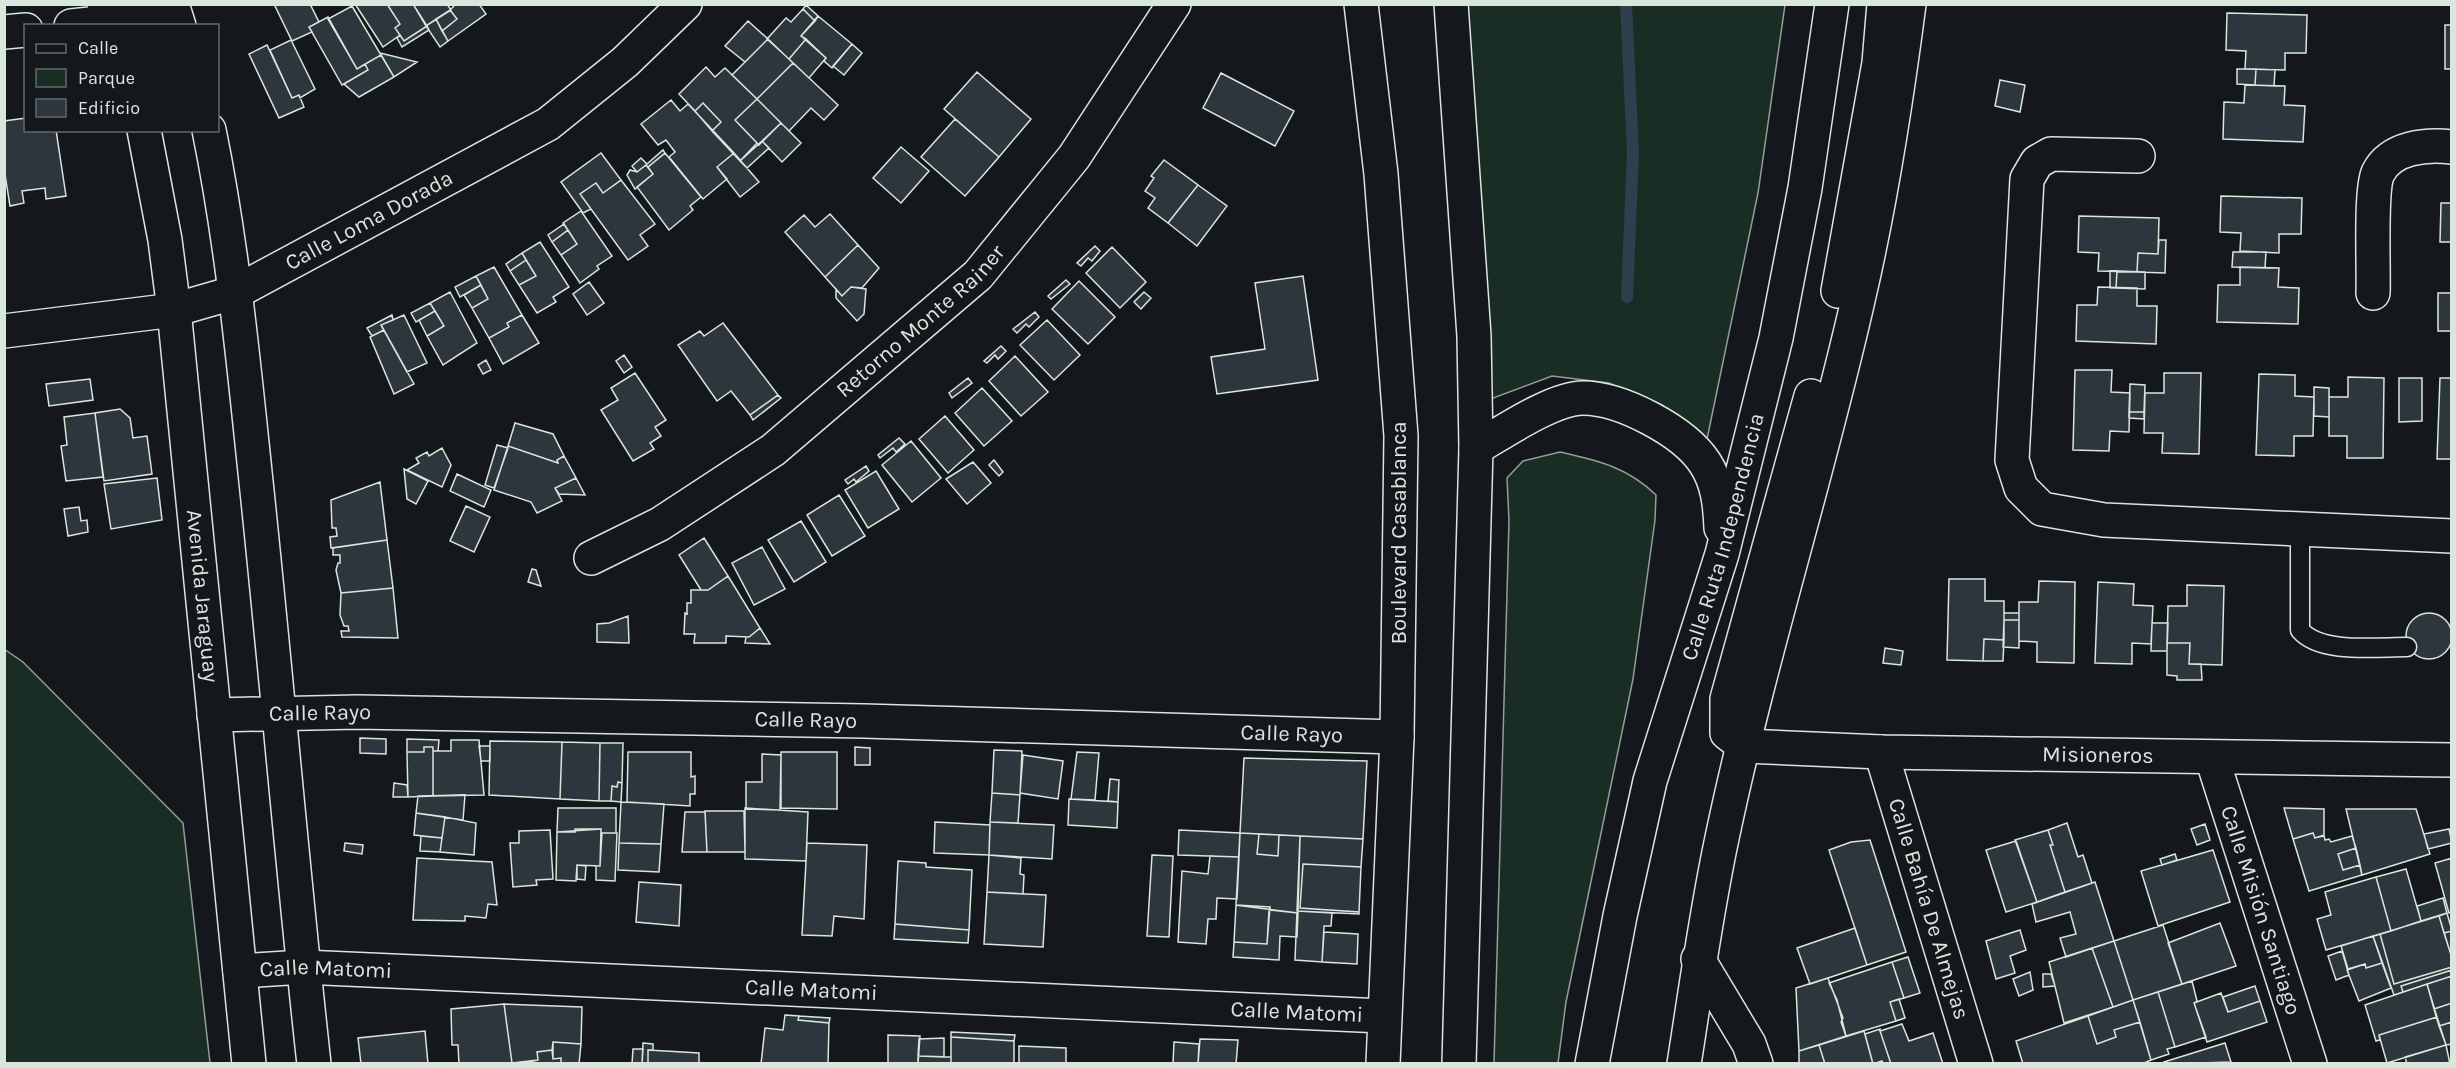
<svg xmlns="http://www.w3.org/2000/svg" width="2456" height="1068" viewBox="0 0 2456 1068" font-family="Karla,sans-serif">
	<rect width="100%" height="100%" fill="#14181c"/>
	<!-- green -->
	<path fill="#1a2d24" stroke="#939e99" stroke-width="1.5" d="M1468 5H1785L1758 193 1706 444 1662 405 1609 383 1552 376 1488 400Z
		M1560 452C1599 461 1627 467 1656 495L1655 520 1633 679 1566 1002 1558 1063H1494L1509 521 1507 478 1523 461Z
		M4 649 23 662 183 823 210 1063H5Z"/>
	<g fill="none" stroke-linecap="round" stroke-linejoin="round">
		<!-- stream -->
		<path stroke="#2f3f4d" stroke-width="12" d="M1626 4 1633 153 1627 297"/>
	</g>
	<!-- building -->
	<path fill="#2c363c" stroke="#d8e6dc" stroke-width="1.5" d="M274 4H310L319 22 309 27 312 32 292 41Z
		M355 4H387L400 24 395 28 400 35 383 47Z
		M387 4H413L427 26 404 41 395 28 400 24Z
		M413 4H447L451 10 426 26Z
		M456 4H479L486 14 448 41 442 31 457 19 450 10Z
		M806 5 818 16 815 21 803 9Z
		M352 6 381 55 357 69 328 19Z
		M803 9 815 21 801 36 806 39 789 59 767 39 786 18 791 22Z
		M450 10 457 19 442 31 436 19Z
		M2227 13 2307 15 2306 53H2285V70L2245 69 2246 51 2226 50Z
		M818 16 852 44 832 68 824 61 826 58 801 36Z
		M328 17 357 69 365 64 368 70 342 85 309 27Z
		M436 19 448 41 440 47 426 26Z
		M748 21 768 39 745 62 725 46Z
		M2445 25H2452V69H2445Z
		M427 26 429 30 402 47 397 38 400 35 404 41Z
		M768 39 793 63 757 99 732 75Z
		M806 39 826 58 809 78 789 59Z
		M291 40 315 89 300 98 299 95 292 98 270 50Z
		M852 44 862 53 844 75 833 66Z
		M267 45 292 98 299 95 304 107 279 118 249 54Z
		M380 53 417 62 394 77Z
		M381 55 394 77 359 97 344 84 368 70 365 64Z
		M793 63 838 105 824 120 811 108 789 131 757 99Z
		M706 67 715 77 725 68 757 99 735 120 757 143 740 161 712 131 721 122 703 103 695 111 679 94Z
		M2237 69H2256L2255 85 2237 84Z
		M2256 69 2275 70 2274 86 2255 85Z
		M977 72 1031 119 999 157 944 109Z
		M1221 73 1294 111 1275 146 1203 108Z
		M2000 80 2025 85 2020 112 1995 106Z
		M2245 85 2285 86 2284 105 2305 106 2303 142 2223 139 2224 102 2244 103Z
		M757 99 781 123 759 145 735 120Z
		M671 100 680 111 688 104 734 153 717 167 727 179 703 199 669 157 675 152 666 140 658 145 641 124Z
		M703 103 721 122 712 131 695 111Z
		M26 118V130H56L66 196 46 199 45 188 22 191 24 203 10 206 4 168V121Z
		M955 119 999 157 965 196 921 157Z
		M781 123 801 143 782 162 762 141Z
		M762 141 769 148 747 168 740 161Z
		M901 147 929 171 901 203 873 178Z
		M663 150 665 153 648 167 646 165 637 172 632 166 641 158 647 164Z
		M601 153 621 180 603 193 596 183 580 194 591 209 583 213 561 182Z
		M665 153 701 197 690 206 693 210 669 230 637 187 653 174 648 167Z
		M734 153 759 182 740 197 717 167Z
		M1164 160 1198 185 1168 223 1148 208 1155 198 1145 191 1154 178 1151 176Z
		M646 165 653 174 635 189 627 175 630 170 637 172Z
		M621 180 655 224 640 235 648 246 628 260 580 194 596 183 603 193Z
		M1198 185 1227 206 1197 246 1168 223Z
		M2221 196 2302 198 2301 234H2279V253L2240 251 2241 233 2220 232Z
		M2441 203H2452V242H2440Z
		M581 211 612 256 597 266 599 269 580 283 561 255 577 244 563 223Z
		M830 214 858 245 825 277 785 232 804 215 815 227Z
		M2079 216 2159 218 2158 254 2138 253 2137 272 2098 271 2099 253 2078 252Z
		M564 224 568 230 552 242 548 235Z
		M568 230 577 244 561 255 552 242Z
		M2159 240H2166L2165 273 2137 272 2138 253 2158 254Z
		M540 242 569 287 553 297 556 302 537 313 519 285 536 276 522 253Z
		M858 245 879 268 862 288 851 287 842 296 825 277Z
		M1095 246 1100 251 1092 261 1088 258 1081 266 1077 263Z
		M1112 247 1146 282 1120 308 1086 273Z
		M2233 252H2266L2265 268 2232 267Z
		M522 253 526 260 510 271 506 264Z
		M526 260 536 276 519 285 510 271Z
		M494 267 522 315 507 323 509 327 489 338 472 308 488 299 476 276Z
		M2240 267 2279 268 2278 287 2299 288 2298 324 2217 322 2218 285H2240Z
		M2110 271H2117L2116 288H2110Z
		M2117 271 2145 272V289L2116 288Z
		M476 276 481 285 460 297 455 287Z
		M1303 276 1318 380 1217 394 1211 357 1265 349 1255 283Z
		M1066 280 1070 284 1051 299 1048 296Z
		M1079 281 1115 317 1088 344 1052 309Z
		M589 282 604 303 587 315 573 294Z
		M481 285 488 299 472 308 464 295Z
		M851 287 866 289 864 314 857 321 836 298V289L842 296Z
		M2098 287 2137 288V306H2157L2156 344 2076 341 2077 305H2097Z
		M450 292 477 343 443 365 427 336 444 326 430 303Z
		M1144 292 1151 298 1141 309 1134 302Z
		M2438 293H2452V331H2438Z
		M430 303 435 311 416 322 411 313Z
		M435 311 444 326 427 336 419 320Z
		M1035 312 1039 317 1029 327 1026 324 1017 333 1013 329Z
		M392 315 393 320 381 325 384 330 372 336 367 328Z
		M404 315 427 363 407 372 381 325Z
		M522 315 539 343 503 364 489 338 509 327 507 323Z
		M1047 320 1080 355 1054 380 1020 345Z
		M723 323 778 395 750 415 731 391 717 401 678 345 700 331 704 336Z
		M384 330 414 384 394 394 370 337Z
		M1001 346 1006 351 998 359 995 355 987 363 984 361Z
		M624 355 632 367 624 373 616 361Z
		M1015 356 1048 392 1021 416 989 381Z
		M486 360 491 370 483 374 478 365Z
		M2075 370H2112L2111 392 2130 393 2129 432 2110 431 2109 451 2073 450Z
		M635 373 666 420 655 427 661 436 650 443 654 449 633 461 601 410 618 400 611 388Z
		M2164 373H2201L2199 454 2162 453 2163 433H2144L2145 393H2164Z
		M2259 374 2295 375V396L2314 397 2313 436H2294V456L2256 455Z
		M2348 377 2384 378 2383 458H2347V436H2329V397H2348Z
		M968 378 972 383 952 398 949 393Z
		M2399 378H2422V421L2399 422Z
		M2440 378H2452V459H2437Z
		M90 379 93 400 49 406 46 384Z
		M2130 384 2145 385 2144 412H2129Z
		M2314 387 2329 388V417L2314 416Z
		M982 388 1012 421 984 446 955 413Z
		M778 395 781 398 753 420 750 415Z
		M120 409 130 418 133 438 147 436 152 474 104 481 95 413Z
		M2129 412H2144V419L2129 418Z
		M95 413 103 477 66 481 61 446 67 445 64 417Z
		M945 416 974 450 948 473 919 439Z
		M515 423 553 434 564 456 557 460 558 463 508 446Z
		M899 438 905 444 896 452 893 448 880 458 878 455Z
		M911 441 941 478 912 502 882 465Z
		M497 445 508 448 494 488 485 485Z
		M508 446 558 463 557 460 564 456 576 478 555 488 562 501 537 513 531 502 494 490Z
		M442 448 451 465 442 487 407 470 419 463 416 458 427 452 429 456Z
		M994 460 1003 472 999 476 989 465Z
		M973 462 991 483 967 504 946 479Z
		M866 466 869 471 856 482 854 479 848 484 845 480Z
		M404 469 428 481 416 504 407 499Z
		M876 471 899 509 868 528 845 490Z
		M457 474 491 490 484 507 450 491Z
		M157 478 162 520 111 529 104 484Z
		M576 478 585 495 559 494 555 488Z
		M380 482 387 540 331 548 330 537 337 536 336 528H332L331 500Z
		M839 495 865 536 832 556 807 515Z
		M466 506 490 517 474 552 450 541Z
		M79 507 81 521 87 520 88 532 68 536 64 509Z
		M801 521 826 562 794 582 768 540Z
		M704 538 728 576 708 590H701L679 555Z
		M387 540 393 588 341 593 336 570 338 563H340V555H333V548Z
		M762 547 785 589 754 605 732 563Z
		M532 569 536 570 541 586 528 582Z
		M728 576 760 628 749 637 726 636V643H694L695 634H684L685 613 687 614V603H691V590H708Z
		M1949 579H1985V601H2004V640L1984 639 1983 661 1947 660Z
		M2039 581 2075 582 2074 663 2037 662V642L2019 641V602H2038Z
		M2098 582 2134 584 2133 605 2153 606 2151 644 2132 643V664L2095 663Z
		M2187 585 2224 586 2222 665 2189 664 2190 643H2167L2168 606H2187Z
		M393 588 398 638 342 637 341 631H349L348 626H344L340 615 341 593Z
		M2406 636a23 23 0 1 1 46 0a23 23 0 1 1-46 0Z
		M2004 613H2019V620H2004Z
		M628 616 629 643 597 642V624L609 623Z
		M2004 620H2019V648L2003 647Z
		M2152 623H2168L2167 651H2151Z
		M760 628 770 644 745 643 746 637H749Z
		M1984 639 2004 640 2003 661H1983Z
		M2167 643H2190L2189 664H2201L2202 680H2177V676L2167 675Z
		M1885 648 1903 651 1901 665 1883 663Z
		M360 738 386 739V754L360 753Z
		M407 739 439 740 438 751H433V747H424V752H407Z
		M451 740H479L484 795 433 796V751H451Z
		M490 741 562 742 560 799 489 795Z
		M562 742 600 743 599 801 560 799Z
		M600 743H623L622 783 618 782 617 787 612 786 611 801H599Z
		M479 746H490V761H481Z
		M424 747H433V796L408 797 407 752H424Z
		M855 747 870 748V765H855Z
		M994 750 1022 751 1020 795 992 793Z
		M628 752H691V777L695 776V794H690V806L627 802Z
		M781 752H837V809L781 808Z
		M1077 752 1099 753 1095 800 1071 799Z
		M762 754 781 755 780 810 746 809V782H762Z
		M1023 755 1063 761 1058 799 1020 793Z
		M1244 758 1367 761 1363 839 1240 833Z
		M1110 779 1119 780 1118 802 1108 801Z
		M618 782 622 783 621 802 611 801 612 786 617 787Z
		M394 783 407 785 408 797H393Z
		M992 793 1020 795 1018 823 990 822Z
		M465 795 463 820 416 813 418 796Z
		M1069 799 1118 802 1117 828 1068 825Z
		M621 802 664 804 661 844 619 843Z
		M558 808H616V833H601V829L557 832Z
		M745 808 808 812 806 861 745 859Z
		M2284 808 2324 809V836L2315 838 2313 833 2293 839Z
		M2346 809H2416L2430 854 2362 875Z
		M705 811H744L745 852H707Z
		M685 812H705L707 852H682Z
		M416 813 445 817 442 838 414 835Z
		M445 817 476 823 474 855 440 852Z
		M935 822 990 825 989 855 934 853Z
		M990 822 1054 825 1052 859 989 855Z
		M2067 823 2078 857 2083 855 2092 883 2065 892 2050 845H2053L2048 830Z
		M2205 824 2210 840 2197 845 2191 829Z
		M575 829H601L600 866 577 865 576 881 556 880 557 832H575Z
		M2449 829 2452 843 2428 849 2424 834Z
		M550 830 553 879 536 880 537 885 513 887 510 843H519V831Z
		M1179 830 1240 833 1239 857 1178 855Z
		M2048 830 2053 845H2050L2065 892 2037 902 2015 840Z
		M602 833H617L615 881 596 880V866H600Z
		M1240 833 1259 834 1257 854 1278 856 1279 835 1300 836 1298 913 1236 905Z
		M2313 833 2315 838 2324 835 2325 840 2329 839 2331 842 2352 836 2356 848 2338 854 2343 870 2360 865 2362 875 2309 891 2293 839Z
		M1259 834 1279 835 1278 856 1257 854Z
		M421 836 442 838 440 852 420 851Z
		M1300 836 1363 839 1361 867 1303 864 1300 908 1359 912V914L1297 911Z
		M1870 840 1906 952 1867 965 1829 850 1851 842Z
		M2016 841 2037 902 2006 912 1986 850Z
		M345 843 363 845 362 854 344 851Z
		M619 843 661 844 659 872 618 870Z
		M807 843 867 845 864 919 834 916 832 936 802 935Z
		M2356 848 2360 865 2343 870 2338 854Z
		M2213 850 2230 902 2158 926 2141 871Z
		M2175 854 2177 860 2162 865 2160 859Z
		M989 855 1021 858 1020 874 1024 875 1023 894 987 892Z
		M1152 855 1173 856 1169 937 1147 936Z
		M1210 856 1239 857 1237 899 1217 898 1216 919H1208L1206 944 1178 942 1182 871 1208 874Z
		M417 858 492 862 497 905 488 904 486 918 465 916V921L413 920Z
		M2452 858V912L2449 913 2435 863Z
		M898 861 926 863V867L972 870 969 930 895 924Z
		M1303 864 1361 867 1359 912 1300 908Z
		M577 865 586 866 585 880 577 879Z
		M2406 869 2421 921 2391 931 2376 877Z
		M2376 877 2391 931 2326 950 2317 919 2331 915 2325 892Z
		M639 882 681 885 679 926 636 922Z
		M2095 882 2114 941 2066 957 2060 938 2076 934 2070 912 2036 922 2032 904Z
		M987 892 1046 895 1043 947 984 944Z
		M2443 898 2447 913 2421 921 2417 906Z
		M1236 905 1270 907 1267 944 1234 942Z
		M1269 910 1298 913 1297 937 1280 936 1279 960 1233 957 1234 942 1267 944Z
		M1297 911 1332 913 1331 926H1324L1322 962 1295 960Z
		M2447 913 2452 931 2444 933 2439 916Z
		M2439 916 2452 958V967L2394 984 2380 934Z
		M2220 923 2236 966 2182 984 2168 943Z
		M895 924 969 930 968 943 894 939Z
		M2163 925 2182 984 2133 1000 2114 941Z
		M1855 928 1867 965 1810 984 1797 948Z
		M2020 930 2026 950 2010 956 2015 973 1996 979 1986 941Z
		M2452 931V958L2444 933Z
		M1324 932 1358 934 1357 964 1322 962Z
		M2380 934 2394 984 2452 967V970L2401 986 2403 992 2394 995 2373 936Z
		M2373 936 2382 963 2366 968 2365 964 2348 969 2341 946Z
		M2114 941 2133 1000 2113 1007 2092 948Z
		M2092 948 2113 1007 2064 1023 2049 962Z
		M2342 951 2349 975 2336 980 2328 956Z
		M1908 957 1920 993 1904 998 1892 962Z
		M1892 962 1904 998 1890 1002 1896 1021 1846 1036 1837 1000 1829 983Z
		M2382 963 2391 988 2359 1001 2347 970 2365 964 2366 968Z
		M2452 970V976L2403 992 2401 986Z
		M2030 972 2033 990 2019 996 2013 979Z
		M2043 974H2051L2055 986 2043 987Z
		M2452 976V1003L2434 1009 2427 984Z
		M1828 978 1843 1018 1841 1022 1846 1036 1799 1051 1796 988Z
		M2192 981 2197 1001 2194 1003 2206 1037 2175 1047 2158 992Z
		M2427 984 2437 1017 2379 1035 2380 1040 2376 1041 2365 1005Z
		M2255 986 2260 1001 2228 1012 2223 997Z
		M2158 992 2175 1047 2167 1049 2169 1054 2151 1060 2133 1000Z
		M2221 993 2228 1012 2260 1001 2267 1022 2207 1042 2194 1003Z
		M1899 999 1905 1018 1896 1021 1890 1002Z
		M2133 1000 2140 1022 2114 1030 2116 1037 2097 1044 2088 1016Z
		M2452 1003V1022L2439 1026 2434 1009Z
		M504 1004 582 1007 581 1044 553 1042 552 1050 537 1052 538 1060 512 1063Z
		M504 1004 512 1063 459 1064 458 1045H452L451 1009Z
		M785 1015 799 1016 798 1020 829 1023 828 1064H761L765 1028 783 1030Z
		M799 1016 830 1018 829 1023 798 1020Z
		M2088 1016 2097 1044 2116 1037 2114 1030 2140 1022 2151 1060 2142 1064H2023L2016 1041Z
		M2437 1017 2446 1045 2387 1063 2379 1035Z
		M2452 1022V1044L2446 1045 2439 1026Z
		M1902 1024 1909 1041 1933 1033 1943 1064H1891L1880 1031Z
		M1880 1029V1031L1891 1064H1883L1882 1061 1873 1064 1865 1034Z
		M425 1031 428 1064H361L358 1038Z
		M1864 1031 1873 1064H1825L1819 1045Z
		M951 1032 1015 1035 1014 1041 951 1037Z
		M888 1035 920 1036 918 1064H888Z
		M951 1037 1014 1041V1064H951Z
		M944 1038V1057L918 1056 919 1039Z
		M1200 1039 1238 1040 1236 1064H1198Z
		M553 1042 581 1044 579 1064H561V1058L553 1059Z
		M1174 1042 1199 1044 1198 1064H1173Z
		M643 1043 653 1044V1050H648V1064H642Z
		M2225 1043 2231 1062 2165 1064 2164 1062Z
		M1819 1045 1825 1064H1799V1051Z
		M2446 1045 2450 1064H2407L2405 1057Z
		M1019 1046 1066 1048V1064H1019Z
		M633 1049H643L642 1064H632Z
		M552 1050 553 1059 561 1058V1064H520L538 1060 537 1052Z
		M648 1050 699 1053V1064H648Z
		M918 1056 951 1057V1064H918Z"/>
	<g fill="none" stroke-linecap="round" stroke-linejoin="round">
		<!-- lane casing -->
		<g stroke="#d8e6dc" stroke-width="21">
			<path id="lane" d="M2300 529V630C2320 654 2376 647 2407 647"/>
		</g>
		<!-- street casing -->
		<g stroke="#d8e6dc" stroke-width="36">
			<g id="street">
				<path d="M71 26 110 22 167 4"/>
				<path d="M4 32 26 30"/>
				<path d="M2138 156 2051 154 2037 162 2027 179 2012 460 2021 488 2042 509 2104 520 2452 536"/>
				<path d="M2373 293C2374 270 2370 190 2378 173 2391 147 2426 144 2452 147"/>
				<path id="s1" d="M591 558 660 524 773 450 978 275 1074 157 1174 4"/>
				<path id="s2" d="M214 715 357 712 864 721 1397 737"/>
				<path id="s3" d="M1744 746 1881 752 2452 760"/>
				<path id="s4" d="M1881 752 1976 1064"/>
				<path id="s5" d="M2212 758 2310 1064"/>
				<path d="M1698 959 1749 1044 1756 1064"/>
				<path id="s6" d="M240 971 303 967 1383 1016"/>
			</g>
		</g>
		<!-- secondary casing -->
		<g stroke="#d8e6dc" stroke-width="36">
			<g id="secondary">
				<path d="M104 4 111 26"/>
				<path d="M172 4 179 26"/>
				<path id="s7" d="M144 130 165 240 174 310 249 1064"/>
				<path d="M209 130C232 243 243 357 255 472 276 669 292 866 314 1064"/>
				<path id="s8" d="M4 331 174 310 236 292 548 124 625 62 685 4"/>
			</g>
		</g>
		<!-- primary casing -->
		<g stroke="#d8e6dc" stroke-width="36">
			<g id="primary">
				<path d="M1361 4 1381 174 1401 436 1397 737 1383 1064"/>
				<path d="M1451 4 1474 336 1476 448 1459 1064"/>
				<path d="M1838 291 1879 63 1884 4"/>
				<path d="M1476 448C1502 433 1553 398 1583 398 1621 398 1684 431 1705 463 1718 483 1720 505 1721 528"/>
				<path d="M1744 746 1727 733V699L1811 396"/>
				<path id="s9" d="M1592 1064 1620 916 1650 781 1722 554 1776 338 1805 188 1832 4"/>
				<path d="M1684 1064C1696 988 1706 913 1722 838 1760 657 1817 480 1858 300 1881 202 1896 104 1909 4"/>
			</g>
		</g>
		<!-- lane -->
		<use href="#lane" stroke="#14181c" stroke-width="18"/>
		<!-- street -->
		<use href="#street" stroke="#14181c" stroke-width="33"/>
		<!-- secondary -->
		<use href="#secondary" stroke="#14181c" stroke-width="33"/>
		<!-- primary -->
		<use href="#primary" stroke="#14181c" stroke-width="33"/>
	</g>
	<g text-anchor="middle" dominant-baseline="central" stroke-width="4.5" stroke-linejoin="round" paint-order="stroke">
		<!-- street labels -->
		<g font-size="22" fill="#d8e6dc" stroke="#14181c">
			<text stroke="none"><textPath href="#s8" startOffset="387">Calle Loma Dorada</textPath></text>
			<text stroke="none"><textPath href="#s1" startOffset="408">Retorno Monte Rainer</textPath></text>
			<text transform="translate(1399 533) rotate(-90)">Boulevard Casablanca</text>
			<text stroke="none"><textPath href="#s9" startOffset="544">Calle Ruta Independencia</textPath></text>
			<text stroke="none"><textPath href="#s7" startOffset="470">Avenida Jaraguay</textPath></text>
			<text stroke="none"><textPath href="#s2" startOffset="106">Calle Rayo</textPath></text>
			<text stroke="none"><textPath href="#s2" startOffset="592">Calle Rayo</textPath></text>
			<text stroke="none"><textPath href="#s2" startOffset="1078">Calle Rayo</textPath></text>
			<text stroke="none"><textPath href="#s3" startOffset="354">Misioneros</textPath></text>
			<text stroke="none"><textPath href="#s4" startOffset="164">Calle Bahía De Almejas</textPath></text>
			<text stroke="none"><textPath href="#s5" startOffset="160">Calle Misión Santiago</textPath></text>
			<text stroke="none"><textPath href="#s6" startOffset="86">Calle Matomi</textPath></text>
			<text stroke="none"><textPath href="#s6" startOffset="572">Calle Matomi</textPath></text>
			<text stroke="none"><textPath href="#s6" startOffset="1058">Calle Matomi</textPath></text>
		</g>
	</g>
	<!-- border -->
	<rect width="2456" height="1068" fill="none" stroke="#d8e6dc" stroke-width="12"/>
	<!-- legend -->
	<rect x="24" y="24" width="195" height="108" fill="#14181c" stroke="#626a69" stroke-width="1.5"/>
	<rect x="36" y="44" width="30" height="9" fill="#14181c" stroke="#626a69" stroke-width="1.5"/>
	<text x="78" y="54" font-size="18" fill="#d8e6dc">Calle</text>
	<rect x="36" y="69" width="30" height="18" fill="#1a2d24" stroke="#626a69" stroke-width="1.5"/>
	<text x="78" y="84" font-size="18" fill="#d8e6dc">Parque</text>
	<rect x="36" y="99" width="30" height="18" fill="#2c363c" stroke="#626a69" stroke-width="1.5"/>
	<text x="78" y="114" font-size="18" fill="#d8e6dc">Edificio</text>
</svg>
